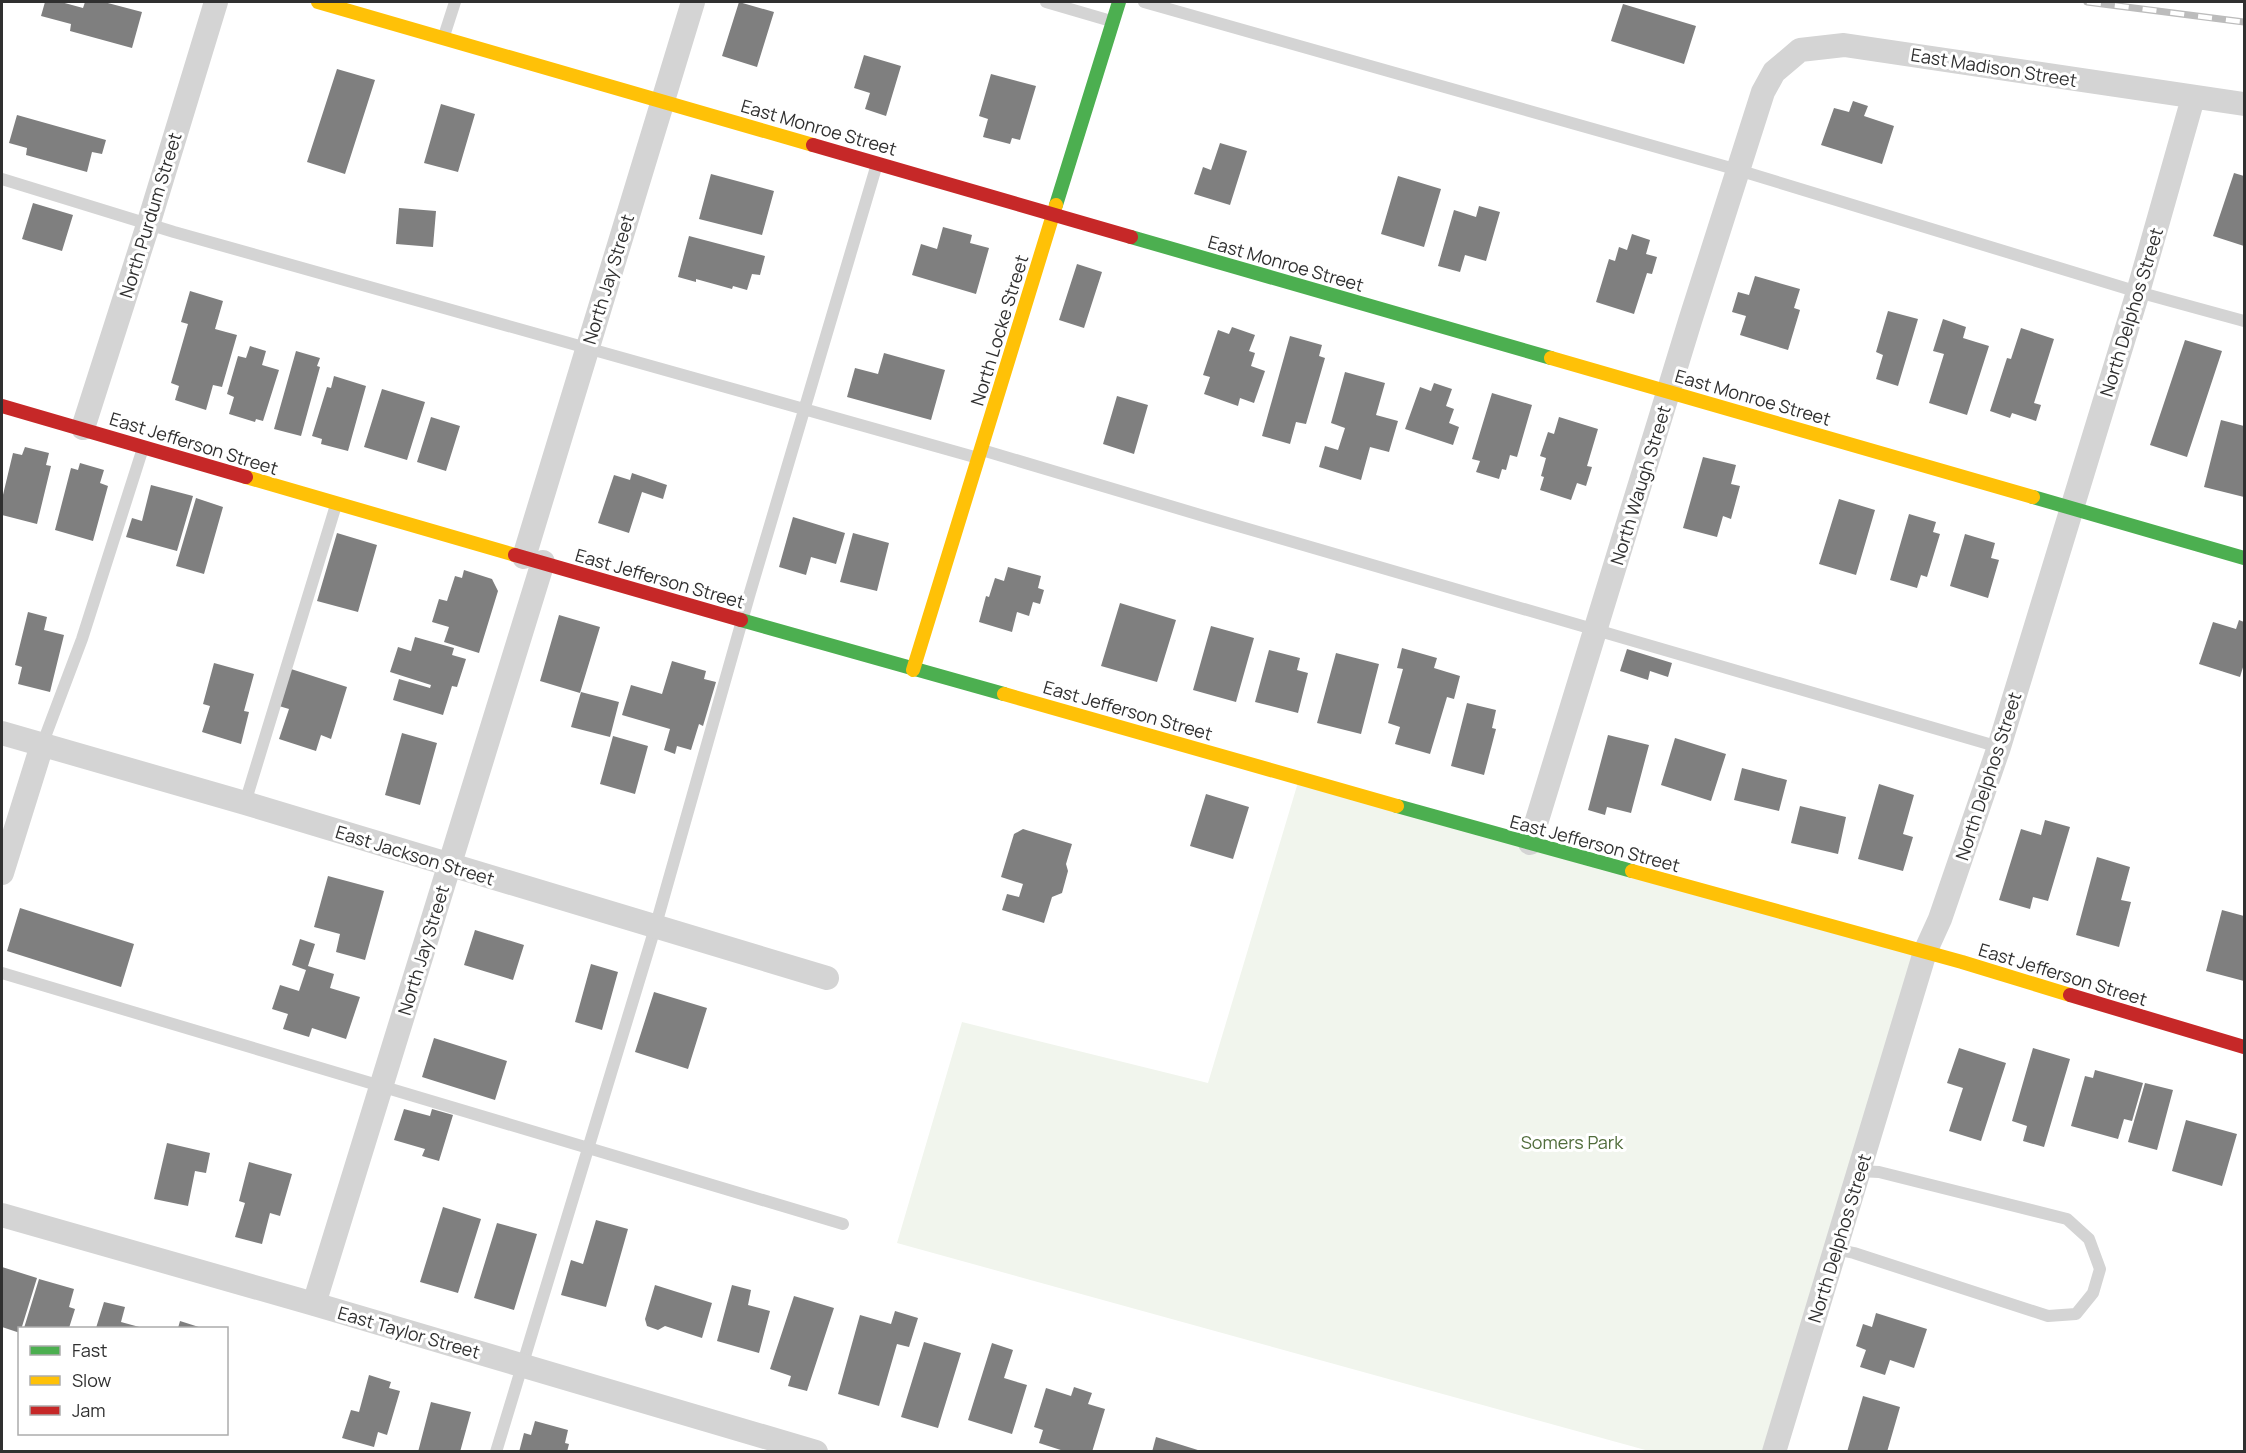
<svg xmlns="http://www.w3.org/2000/svg" width="2246" height="1453" viewBox="0 0 2246 1453" font-family="Manrope,sans-serif">
	<rect width="100%" height="100%" fill="#fff"/>
	<!-- green -->
	<path fill="#f1f5ed" d="M1299 779 1925 952 1774 1451H1649L897 1243 962 1022 1208 1083Z"/>
	<!-- building -->
	<path fill="#7f7f7f" d="M45 2H61L83 8 85 2H104L142 12 132 48 70 31 71 24 41 16Z
		M739 2 774 12 757 67 722 56Z
		M1623 4 1696 26 1684 64 1611 41Z
		M864 55 901 66 886 116 865 109 870 93 854 88Z
		M337 69 375 80 345 174 307 162Z
		M991 74 1036 86 1020 140 1012 138 1010 144 983 137 988 119 979 116Z
		M1853 101 1868 106 1864 116 1894 126 1882 164 1821 145 1834 108 1849 112Z
		M441 104 475 114 458 172 424 163Z
		M17 115 106 140 102 154 92 152 87 172 26 155 27 148 9 143Z
		M1220 143 1247 151 1230 205 1194 194 1203 167 1211 170Z
		M2234 173 2244 176V246L2213 236Z
		M711 174 774 191 762 235 699 219Z
		M1398 176 1441 189 1424 247 1381 234Z
		M33 203 73 215 62 251 22 239Z
		M1479 206 1500 212 1486 261 1465 255 1460 272 1438 266 1454 210 1476 217Z
		M399 208 436 211 433 247 396 244Z
		M943 227 972 235 970 243 989 248 976 294 912 275 921 244 937 249Z
		M1632 234 1650 240 1646 254 1657 257 1652 274 1647 273 1634 314 1596 302 1609 259 1615 261 1619 247 1627 250Z
		M689 236 765 256 760 275 752 274 747 290 733 286 732 289 696 279V282L678 277Z
		M1077 264 1102 272 1084 328 1059 320Z
		M1755 276 1800 289 1794 308 1800 310 1788 350 1740 335 1746 316 1732 312 1738 292 1749 295Z
		M190 291 223 301 215 329 237 335 222 387 213 385 206 410 175 400 179 386 171 383 188 324 181 322Z
		M1888 311 1918 319 1898 386 1876 379 1883 355 1876 352Z
		M1943 319 1966 327 1963 338 1989 346 1967 415 1929 403 1944 354 1933 351Z
		M1232 327 1255 335 1249 351 1255 353 1251 366 1265 371 1254 403 1240 398 1238 406 1204 394 1210 377 1203 375 1218 330 1229 334Z
		M2021 328 2054 339 2034 403 2041 405 2036 421 2012 413 2010 418 1990 411 2007 358 2011 359Z
		M1290 336 1322 345 1319 356 1325 358 1306 424 1296 422 1290 444 1262 436Z
		M2185 340 2222 351 2187 457 2150 445Z
		M250 346 266 351 262 365 279 370 263 421 256 419 255 422 229 414 234 397 227 394 238 356 246 358Z
		M296 351 320 358 317 366 320 367 301 436 274 429Z
		M884 353 945 370 931 420 847 397 855 368 878 374Z
		M1345 372 1385 383 1376 415 1398 421 1389 452 1370 447 1361 480 1319 467 1325 446 1338 450 1345 428 1331 423Z
		M334 376 366 386 348 451 321 444 322 439 312 436 327 387 331 388Z
		M1434 383 1452 389 1446 406 1454 409 1449 423 1459 427 1453 445 1405 429 1420 387 1431 391Z
		M382 389 425 402 407 460 364 447Z
		M1492 393 1532 405 1517 457 1510 455 1506 470 1502 469 1499 479 1476 472 1480 461 1472 459Z
		M1117 396 1148 405 1134 454 1103 444Z
		M431 417 460 426 446 471 417 462Z
		M1559 417 1598 429 1587 466 1592 467 1586 486 1577 483 1571 500 1540 490 1544 477 1541 476 1546 458 1540 456 1548 432 1554 434Z
		M2221 420 2244 426V497L2204 487Z
		M25 447 49 453 46 465 51 466 37 524 2 515V499L13 453 22 455Z
		M1703 457 1736 465 1731 484 1740 486 1731 519 1723 516 1717 537 1683 528Z
		M80 463 104 470 100 483 108 486 93 541 55 530 71 468 78 470Z
		M632 473 667 485 663 499 642 492 629 533 598 523 614 475 630 480Z
		M151 485 193 496 177 551 126 537 132 518 142 521Z
		M196 498 223 507 204 574 176 566Z
		M1839 499 1875 510 1856 575 1819 564Z
		M1909 514 1936 522 1933 532 1940 534 1927 577 1921 575 1917 588 1890 580Z
		M793 517 845 533 836 564 811 557 806 575 779 567Z
		M337 533 377 545 358 612 317 601Z
		M853 533 889 543 877 591 840 582Z
		M1965 534 1995 543 1991 558 1999 560 1988 598 1950 586Z
		M1008 567 1041 576 1038 588 1044 590 1040 604 1033 602 1029 616 1017 612 1012 632 979 622 986 596 989 597 995 578 1004 581Z
		M464 570 492 579 498 591 479 653 444 642 449 627 432 622 439 599 447 601 455 576 462 578Z
		M1120 603 1176 620 1157 682 1101 666Z
		M28 612 47 617 44 630 64 635 50 692 18 684 22 667 15 665Z
		M559 615 600 627 580 693 540 681Z
		M2239 620 2244 622V664L2240 677 2199 664 2213 622 2236 629Z
		M1211 626 1254 638 1236 702 1193 690Z
		M415 637 454 648 452 655 466 659 457 687 452 686 443 715 393 700 399 679 430 688 431 685 390 672 398 647 411 651Z
		M1402 648 1437 658 1434 668 1460 676 1454 699 1447 697 1430 754 1395 744 1400 727 1388 723 1403 669 1397 668Z
		M1627 649 1672 663 1668 677 1650 671 1648 680 1620 671Z
		M1269 650 1300 658 1297 670 1308 673 1298 713 1255 702Z
		M1336 653 1379 664 1361 734 1317 723Z
		M672 661 706 671 704 679 716 682 703 726 699 724 691 750 677 746 675 754 664 750 670 729 622 715 631 685 662 694Z
		M214 663 254 674 244 711 249 712 241 744 202 732 210 706 203 704Z
		M291 669 347 687 331 739 321 735 316 751 279 739 289 709 279 706Z
		M581 692 619 702 610 737 571 727Z
		M1467 703 1496 710 1492 728 1496 729 1484 775 1451 766Z
		M402 733 437 743 420 805 385 795Z
		M1608 735 1649 745 1631 813 1607 807 1605 815 1588 810Z
		M613 736 648 746 635 794 600 784Z
		M1675 738 1726 754 1711 801 1661 785Z
		M1742 768 1787 780 1779 811 1734 800Z
		M1879 784 1914 795 1903 834 1913 837 1903 871 1858 859Z
		M1206 794 1249 807 1233 859 1190 846Z
		M1800 806 1846 817 1838 854 1791 843Z
		M2045 820 2070 827 2048 901 2033 897 2030 909 1999 900 2021 829 2041 835Z
		M1023 829 1072 844 1066 864 1068 871 1062 893 1052 897 1044 923 1002 910 1007 894 1019 897 1023 884 1001 877 1014 834Z
		M2097 857 2130 867 2121 900 2131 902 2119 947 2076 935Z
		M328 876 384 891 365 960 336 952 340 934 314 927Z
		M20 908 134 944 121 987 7 951Z
		M2222 910 2244 916V981L2206 971Z
		M475 930 524 945 513 980 464 965Z
		M300 939 315 944 308 966 334 974 330 988 360 997 346 1039 312 1028 309 1037 283 1029 288 1014 272 1009 280 985 299 991 306 970 292 965Z
		M591 964 618 972 602 1030 575 1022Z
		M654 992 707 1008 688 1069 635 1052Z
		M434 1038 507 1061 495 1100 422 1077Z
		M1959 1048 2006 1063 1981 1141 1949 1131 1963 1088 1947 1083Z
		M2033 1048 2070 1059 2044 1147 2023 1141 2027 1126 2012 1121Z
		M2095 1070 2143 1083 2132 1121 2124 1119 2118 1139 2071 1126 2085 1076 2093 1078Z
		M2145 1083 2173 1090 2157 1150 2128 1142Z
		M404 1109 430 1116 432 1109 453 1115 439 1161 422 1156 425 1149 394 1140Z
		M2186 1120 2237 1134 2222 1186 2172 1171Z
		M167 1143 210 1153 206 1173 195 1171 188 1206 154 1199Z
		M249 1162 292 1174 280 1216 270 1213 262 1244 235 1237 245 1203 239 1201Z
		M443 1207 481 1219 458 1293 420 1282Z
		M596 1220 628 1229 606 1307 561 1295 571 1260 583 1264Z
		M497 1223 537 1234 514 1310 474 1298Z
		M2 1267 37 1278 20 1333 2 1327Z
		M39 1279 74 1289 69 1307 75 1309 69 1328H24Z
		M655 1285 712 1303 702 1338 665 1326 658 1330 647 1326 645 1319Z
		M732 1285 751 1290 748 1305 770 1311 759 1353 717 1341Z
		M794 1296 834 1308 807 1391 788 1386 791 1376 770 1369Z
		M104 1302 125 1307 121 1322 143 1328H96Z
		M895 1311 918 1318 909 1347 897 1344 879 1406 838 1394 860 1315 891 1324Z
		M1876 1313 1927 1329 1914 1368 1890 1360 1885 1375 1860 1367 1866 1350 1856 1346 1863 1324 1872 1327Z
		M180 1321 202 1328H178Z
		M924 1342 961 1353 938 1428 901 1417Z
		M992 1343 1013 1350 1004 1378 1027 1385 1012 1434 968 1420Z
		M369 1375 391 1382 389 1388 400 1391 387 1435 378 1432 374 1447 342 1438 351 1410 359 1412Z
		M1074 1387 1092 1393 1088 1404 1105 1409 1092 1452H1067L1039 1443 1043 1430 1034 1427 1046 1388 1071 1396Z
		M1863 1396 1900 1407 1887 1452H1847Z
		M431 1402 471 1412 460 1452H418Z
		M535 1421 568 1430 565 1443 569 1444 567 1452H519L524 1433 531 1435Z
		M1156 1437 1201 1451V1452H1152Z"/>
	<g fill="none" stroke-linecap="round" stroke-linejoin="round">
		<!-- lane -->
		<path stroke="#d4d4d4" stroke-width="12" d="M1046 2 1111 21
			M1144 2 1738 170 2138 292 2244 321
			M444 36 455 2
			M2 179 174 232 978 458
			M982 450 1207 517 1999 747
			M42 745 82 639 143 448
			M245 803 336 505
			M2 973C282 1057 563 1138 843 1224
			M1835 1249 1854 1253 2048 1316 2076 1314 2093 1293 2100 1269 2089 1239 2067 1219 1879 1172 1859 1171
			M496 1452 655 928 749 596 877 164"/>
		<!-- street -->
		<path stroke="#d4d4d4" stroke-width="24" d="M83 428 148 225 216 2
			M524 557 693 2
			M2 733 245 803 827 978
			M1530 843 1690 321 1763 92 1774 72 1800 50 1844 45 2244 104
			M2 873 42 745
			M2 1215 314 1304 816 1452
			M314 1304 543 562
			M1774 1452 1925 952 1940 919 1999 747 2138 292 2193 98"/>
		<!-- fast -->
		<path stroke="#4caf50" stroke-width="14" d="M1056 205 1119 2
			M1131 237 1551 358
			M2033 497 2244 558
			M741 620 1004 694
			M1397 806 1632 871"/>
		<!-- slow -->
		<path stroke="#ffc107" stroke-width="14" d="M318 2 813 145
			M1551 358 2033 497
			M246 477 515 555
			M913 670 1056 205
			M1004 694 1397 806
			M1632 871 1962 962 2070 995"/>
		<!-- jam -->
		<path stroke="#c62828" stroke-width="14" d="M813 145 1131 237
			M2 406 246 477
			M515 555 741 620
			M2070 995 2244 1047"/>
		<!-- rail casing -->
		<g stroke="#bcbcbc" stroke-width="7">
			<path id="rail" d="M2087 2 2244 22"/>
		</g>
		<!-- rail -->
		<use href="#rail" stroke="#fff" stroke-width="4.5" stroke-dasharray="14" stroke-linecap="butt"/>
	</g>
	<g text-anchor="middle" dominant-baseline="central" stroke-width="6" stroke-linejoin="round" paint-order="stroke">
		<!-- street labels -->
		<g font-size="18" fill="#303030" stroke="#fff">
			<text transform="translate(1994 67) rotate(9)">East Madison Street</text>
			<text transform="translate(819 127) rotate(16)">East Monroe Street</text>
			<text transform="translate(150 215) rotate(-73)">North Purdum Street</text>
			<text transform="translate(1286 263) rotate(16)">East Monroe Street</text>
			<text transform="translate(608 279) rotate(-73)">North Jay Street</text>
			<text transform="translate(2131 312) rotate(-73)">North Delphos Street</text>
			<text transform="translate(999 330) rotate(-73)">North Locke Street</text>
			<text transform="translate(1753 397) rotate(16)">East Monroe Street</text>
			<text transform="translate(194 443) rotate(17)">East Jefferson Street</text>
			<text transform="translate(1640 485) rotate(-73)">North Waugh Street</text>
			<text transform="translate(660 578) rotate(16)">East Jefferson Street</text>
			<text transform="translate(1128 710) rotate(16)">East Jefferson Street</text>
			<text transform="translate(1988 776) rotate(-72)">North Delphos Street</text>
			<text transform="translate(1595 843) rotate(15)">East Jefferson Street</text>
			<text transform="translate(415 855) rotate(17)">East Jackson Street</text>
			<text transform="translate(423 950) rotate(-73)">North Jay Street</text>
			<text transform="translate(2063 974) rotate(17)">East Jefferson Street</text>
			<text transform="translate(1839 1238) rotate(-73)">North Delphos Street</text>
			<text transform="translate(409 1332) rotate(16)">East Taylor Street</text>
		</g>
		<!-- park labels -->
		<g font-size="18" fill="#516d3c" stroke="#fff">
			<text x="1572" y="1142">Somers Park</text>
		</g>
	</g>
	<!-- border -->
	<rect width="2246" height="1453" fill="none" stroke="#303030" stroke-width="6"/>
	<!-- legend -->
	<rect x="18" y="1327" width="210" height="108" fill="#ffffff" stroke="#acacac" stroke-width="1.5"/>
	<rect x="30" y="1346" width="30" height="9" fill="#4caf50" stroke="#acacac" stroke-width="1.5"/>
	<text x="72" y="1357" font-size="18" fill="#303030">Fast</text>
	<rect x="30" y="1376" width="30" height="9" fill="#ffc107" stroke="#acacac" stroke-width="1.5"/>
	<text x="72" y="1387" font-size="18" fill="#303030">Slow</text>
	<rect x="30" y="1406" width="30" height="9" fill="#c62828" stroke="#acacac" stroke-width="1.5"/>
	<text x="72" y="1417" font-size="18" fill="#303030">Jam</text>
</svg>
